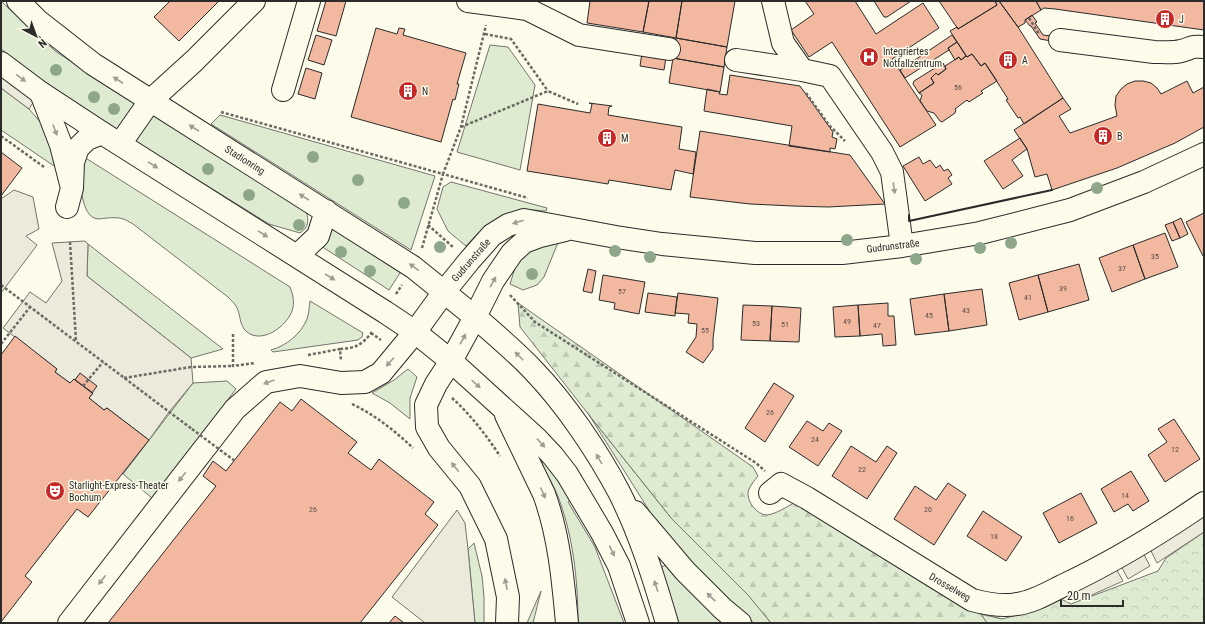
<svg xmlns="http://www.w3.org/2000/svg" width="1205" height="624" viewBox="0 0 1205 624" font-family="'Roboto Condensed',sans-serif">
	<defs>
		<pattern id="forest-firs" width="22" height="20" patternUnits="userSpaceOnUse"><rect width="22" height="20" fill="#deebd1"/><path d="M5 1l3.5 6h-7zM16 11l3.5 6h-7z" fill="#bfcab4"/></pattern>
		<pattern id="park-crowns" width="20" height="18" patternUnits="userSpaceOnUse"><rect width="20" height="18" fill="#deebd1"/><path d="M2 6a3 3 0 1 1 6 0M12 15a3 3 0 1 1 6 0" fill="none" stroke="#bfcab4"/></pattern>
	</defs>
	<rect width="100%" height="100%" fill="#fdfbea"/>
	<!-- green -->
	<path fill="#deebd1" stroke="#74746e" d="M1 1 55 51 140 107 123 133 36 76 1 49Z
		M490 45 508 47 535 85 520 170 457 152Z
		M1 88 29 109 41 123 60 170 1 130Z
		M149 113 306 211C309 220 309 227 300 233L269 224 133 140Z
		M220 115 435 176 411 250 211 124Z
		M84 157 290 287C293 295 295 302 292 311 286 327 262 344 247 332 239 326 241 314 236 306 234 303 231 300 228 297L133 224C123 218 120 217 107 218 104 218 101 219 98 219 79 217 81 177 79 163Z
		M451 182 547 208 546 211C539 211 531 209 524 210 498 214 483 227 466 246L448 231 437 209 443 187Z
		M330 226 402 270 389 290 321 246Z
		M559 240 544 277 537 285 523 290 510 284 515 268 527 252Z
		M88 244 223 349 191 358 87 276Z
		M310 301 363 333 362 337 358 340 273 352 271 350C286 346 301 334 307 319 309 314 309 307 310 301Z
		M408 369 417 377 410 398V419L390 403 372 393 394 380Z
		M227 381 236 389 152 498 123 474 193 383Z
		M589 415 672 519 749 595 771 623H754L745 616 692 567 652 515Z
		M533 451 549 466 571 500 568 502 595 547 624 623H578C578 580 573 534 557 494 550 479 542 465 533 451Z
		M474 543 482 576 484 597V623H475L468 549Z
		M666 565 704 605 724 623H677L659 568Z
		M541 591 533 623H527Z"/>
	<!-- forest -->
	<path fill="url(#forest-firs)" stroke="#74746e" d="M518 303 753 467 758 476C755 480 749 487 748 492 747 502 757 515 767 515 776 514 786 507 794 503L980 614 1002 619 1008 623H771L748 595 672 519 589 415 520 327Z"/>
	<!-- park -->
	<path fill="url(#park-crowns)" stroke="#74746e" d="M1204 532V623H987L981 614 1002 619 1032 611 1061 599 1071 604 1158 571 1166 558Z"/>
	<!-- parking -->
	<path fill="#eceadb" stroke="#74746e" d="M1 77 34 101 29 109 1 88Z
		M14 190 33 197 39 229 26 236 37 245 1 293V199Z
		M85 241 88 244 87 276 191 358 193 383 169 412 149 440 107 408 104 410 89 398 93 393 74 379 70 383 55 372 57 369 3 328 30 292 46 303 62 281 52 243Z
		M457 510 465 523 468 549 475 623H425L392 597Z
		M1204 513V532L1157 563 1149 547Z
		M1142 551 1150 566 1128 579 1120 564Z
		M1115 567 1123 581 1076 602 1069 591Z"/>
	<!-- building -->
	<path fill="#f2b8a0" stroke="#2b2b2b" d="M170 1H219L179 41 154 17Z
		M326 1H346L336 36 317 31Z
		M590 1H649L643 32 587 23Z
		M649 1H682L676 38 643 32Z
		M682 1H735L727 47 676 38Z
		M805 1H855L876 34 923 3 939 28 892 59 936 125 900 147 832 42 809 57 791 30 814 14Z
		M874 1H911L887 17H884Z
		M939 1H995L997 5 958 29Z
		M995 1H999L1018 27 1063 98 1024 124 1020 117 1018 118 1006 100 1008 99 985 63 981 66 972 54 967 57 950 31 957 27 958 29 997 5Z
		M999 1H1036L1041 10 1025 20V23L1018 27Z
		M1036 1H1204V30L1055 9 1044 8 1041 10Z
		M1032 15 1037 22 1035 23 1043 35 1059 37 1057 42 1040 39 1031 26H1030L1025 20Z
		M376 28 397 34 399 28 405 29 403 35 466 53 457 84H459L455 100 453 99 441 142 351 117Z
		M316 35 332 40 324 65 308 60Z
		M952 35 957 42 948 48 949 50 905 78 900 70Z
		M676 38 727 47 724 67 673 58Z
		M957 42 966 56 961 60 959 57 955 60 948 48Z
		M642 53 666 57 664 70 640 66Z
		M972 54 981 66 985 63 997 81 981 91 983 93 969 102 967 100 955 109 956 110 955 113 942 122 940 121 934 113 927 111 920 101 922 95 919 93 934 83 931 78 936 73 938 75 946 69 945 66 959 57 961 60 966 56 967 57Z
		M673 58 724 67 720 92 669 83Z
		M943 63 946 69 938 75 936 73 931 78 934 83 919 93 913 84 914 81Z
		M306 68 322 73 315 99 298 94Z
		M730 75 800 86 833 132 832 137 837 139 835 149 830 148V152L789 146 792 126 704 111 707 89 720 92 719 94 727 95Z
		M1135 81H1143L1151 83 1157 88 1161 94 1187 81 1193 93 1204 87V127L1175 143 1117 168 1052 190 1047 174 1035 177 1027 149 1014 130 1063 98 1071 109 1059 116 1070 133 1117 116 1115 105 1116 96 1121 89 1127 84Z
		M589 103 612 106 609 107 608 115 682 127 679 149 696 152 693 174 675 170 671 190 609 180 608 184 527 171 538 104 590 113 592 104Z
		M700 131 850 155 885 204 828 207 793 206 750 204 690 197Z
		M1020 138 1027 149 1012 160 1023 176 1003 189 984 161Z
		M1 152 22 168 1 196Z
		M919 157 923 164 930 160 936 168 940 165 944 171 948 169 952 175 948 178 952 184 925 201 903 166Z
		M1204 213V255L1203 256 1186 222Z
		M1181 218 1188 234 1180 238 1173 222Z
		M1173 222 1180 238 1172 241 1165 225Z
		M1165 233 1178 267 1145 279 1133 245Z
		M1133 245 1145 279 1112 292 1099 258Z
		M1079 264 1089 300 1048 312 1038 275Z
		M588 269 596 271 592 293 583 291Z
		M603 275 645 282 639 314 614 309 615 303 599 300Z
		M1038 275 1048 312 1019 320 1009 283Z
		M982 289 987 325 949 331 944 294Z
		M648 293 677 297 675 316 645 312Z
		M678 293 718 298 713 339V349L703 363 686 352 696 337 697 324 688 323 689 314 675 313Z
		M944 294 949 331 915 335 910 299Z
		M888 303V316H894L896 345 883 346 882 334 860 336 858 305Z
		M743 305 772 306 770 341 741 340Z
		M858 305 860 336 835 337 833 307Z
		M772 306 801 308 799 342 770 341Z
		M15 336 57 369 55 372 70 383 74 379 93 393 89 398 104 410 107 408 149 440 88 517 77 509 25 576 32 582 1 622V355Z
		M80 373 97 386 92 393 75 380Z
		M774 383 794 396 765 442 745 428Z
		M301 399 357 442 348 453 371 470 379 459 434 502 425 514 438 525 360 623H108L216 486 203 476 213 461 226 471 280 402 292 411Z
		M1174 419 1200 459 1165 482 1148 455 1167 442 1158 429Z
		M807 421 823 431 829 423 842 431 818 466 789 447Z
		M851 446 876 462 887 446 897 453 867 499 832 476Z
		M1131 471 1149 501 1133 511 1128 504 1114 512 1101 489Z
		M948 483 966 495 934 545 894 519 915 486 936 500Z
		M1081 493 1097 523 1059 543 1043 513Z
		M983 511 1022 537 1006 561 967 536Z
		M395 616 404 623H389Z"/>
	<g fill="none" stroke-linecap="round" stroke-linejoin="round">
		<!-- minor casing -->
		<g stroke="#2b2b2b" stroke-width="24">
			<path id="minor" d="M468 1 527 9 579 35 669 49
				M773 1 783 43 802 70 830 76 882 152 892 172 902 246
				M1060 40 1154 52C1163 52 1173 53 1181 51 1192 48 1191 46 1204 47
				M736 60 802 70
				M283 90 309 1
				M41 93 61 145 72 188
				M120 144 150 101 194 61 254 1
				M67 207 72 188 73 162 78 148 87 139 102 133
				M770 493 781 484 807 498 972 600C987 604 1002 607 1017 604 1033 602 1048 593 1062 586 1111 563 1159 534 1204 503
				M69 623 235 409 266 382 300 376 341 383 365 382 381 373 415 332 444 292 469 261 492 235 508 225 524 220 616 237 662 244 755 253H842L902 246 980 233 1070 210 1144 182 1204 154
				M507 623 508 597 496 539 470 486 439 448 427 427 426 405 436 384 451 361 475 317 493 281 512 253 524 242 540 236 565 230"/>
		</g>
		<!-- major casing -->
		<g stroke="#2b2b2b" stroke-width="24">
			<path id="major" d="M18 1 38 21 93 64 413 267 475 317
				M1 63 41 93 102 133 385 312 415 332 451 361
				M297 256 318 236 326 211"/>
		</g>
		<!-- highway casing -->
		<g stroke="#2b2b2b" stroke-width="24">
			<path id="highway" d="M475 317C495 334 515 351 533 370 565 403 598 452 619 492 640 533 654 579 667 623
				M451 361 537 439 553 456 567 474 602 533 619 566 638 623
				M506 415 544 494C559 535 563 579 567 623
				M635 512 685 571 723 609 740 623"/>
		</g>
		<!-- path -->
		<path stroke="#6a6964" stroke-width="2.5" stroke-dasharray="3 2" stroke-linecap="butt" d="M1029 18 1039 34
			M485 34 511 39 548 91
			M806 93 829 125 845 141
			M221 112 443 174 461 127 486 25
			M461 127 548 91 578 104
			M1 136 44 167
			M428 225 453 247
			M70 242 76 341
			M422 248 443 174 528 198
			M1 285 192 429
			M396 294 402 285
			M510 295 535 322 756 463 765 471
			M371 333 381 340
			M233 334V366L255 363
			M1 344 30 307
			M340 349C356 348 362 345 372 332
			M308 355 340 349 341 361
			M124 378 191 367 233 366
			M83 386 103 362
			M452 398C471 415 486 435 500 456
			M352 404C375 415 394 430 413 448"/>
		<!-- minor -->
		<use href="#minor" stroke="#fdfbea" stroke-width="22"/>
		<!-- major -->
		<use href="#major" stroke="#fdfbea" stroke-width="22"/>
		<!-- highway -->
		<use href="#highway" stroke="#fdfbea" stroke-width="22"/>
		<!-- path-bridge -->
		<path stroke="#6a6964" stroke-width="2.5" stroke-dasharray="3 2" stroke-linecap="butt" d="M192 429 235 461"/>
		<!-- wall -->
		<path stroke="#2b2b2b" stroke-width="2" d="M909 215V221L1052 190"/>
	</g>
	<!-- trees -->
	<g fill="#8ea78a">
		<circle cx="56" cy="70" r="6"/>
		<circle cx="94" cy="97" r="6"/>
		<circle cx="114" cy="109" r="6"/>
		<circle cx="313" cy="157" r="6"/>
		<circle cx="208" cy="169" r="6"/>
		<circle cx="358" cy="180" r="6"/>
		<circle cx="1097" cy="188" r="6"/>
		<circle cx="249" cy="195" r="6"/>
		<circle cx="404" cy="203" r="6"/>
		<circle cx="299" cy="225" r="6"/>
		<circle cx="847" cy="240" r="6"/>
		<circle cx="1011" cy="243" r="6"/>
		<circle cx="440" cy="247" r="6"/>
		<circle cx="980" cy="248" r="6"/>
		<circle cx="615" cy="251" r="6"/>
		<circle cx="341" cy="252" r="6"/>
		<circle cx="650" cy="257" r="6"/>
		<circle cx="916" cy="259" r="6"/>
		<circle cx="370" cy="271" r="6"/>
		<circle cx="532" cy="274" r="6"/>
	</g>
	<!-- one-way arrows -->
	<defs><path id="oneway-solid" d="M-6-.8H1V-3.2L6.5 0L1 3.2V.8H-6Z"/></defs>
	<g fill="#9e9d94">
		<use href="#oneway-solid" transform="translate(21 78) rotate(37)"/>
		<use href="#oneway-solid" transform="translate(118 80) rotate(-147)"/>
		<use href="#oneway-solid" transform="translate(194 128) rotate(-148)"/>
		<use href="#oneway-solid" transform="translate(55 130) rotate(70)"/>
		<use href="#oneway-solid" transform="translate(153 165) rotate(32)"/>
		<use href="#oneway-solid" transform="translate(894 188) rotate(82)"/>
		<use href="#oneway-solid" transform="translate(304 197) rotate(-148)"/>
		<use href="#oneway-solid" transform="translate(518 222) rotate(163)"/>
		<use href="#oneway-solid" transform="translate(263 234) rotate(32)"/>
		<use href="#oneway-solid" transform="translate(414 267) rotate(-144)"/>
		<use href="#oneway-solid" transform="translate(330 277) rotate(32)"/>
		<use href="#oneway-solid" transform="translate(493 282) rotate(-61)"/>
		<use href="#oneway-solid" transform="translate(463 339) rotate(-61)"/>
		<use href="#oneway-solid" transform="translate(519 356) rotate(-135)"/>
		<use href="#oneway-solid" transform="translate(390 362) rotate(132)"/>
		<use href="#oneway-solid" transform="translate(269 382) rotate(160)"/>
		<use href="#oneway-solid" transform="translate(476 384) rotate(42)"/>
		<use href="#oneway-solid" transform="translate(541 443) rotate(47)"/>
		<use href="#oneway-solid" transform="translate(599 459) rotate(-120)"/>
		<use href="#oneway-solid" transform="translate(455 467) rotate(-129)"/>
		<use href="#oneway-solid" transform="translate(182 477) rotate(128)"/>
		<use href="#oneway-solid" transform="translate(543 493) rotate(66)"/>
		<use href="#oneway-solid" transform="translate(612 551) rotate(64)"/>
		<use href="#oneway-solid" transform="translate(102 580) rotate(128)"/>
		<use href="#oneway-solid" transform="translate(506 584) rotate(-101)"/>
		<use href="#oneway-solid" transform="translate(656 586) rotate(-108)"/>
		<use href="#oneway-solid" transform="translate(711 597) rotate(-136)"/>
	</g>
	<!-- icons -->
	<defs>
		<g id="building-disc" transform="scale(1)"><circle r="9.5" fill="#c62828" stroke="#fdfbea"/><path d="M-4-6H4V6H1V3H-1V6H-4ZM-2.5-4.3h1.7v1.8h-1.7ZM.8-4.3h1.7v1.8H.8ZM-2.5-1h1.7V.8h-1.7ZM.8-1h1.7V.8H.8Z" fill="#fff"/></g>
		<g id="hospital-disc" transform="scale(1)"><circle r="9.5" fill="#c62828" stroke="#fdfbea"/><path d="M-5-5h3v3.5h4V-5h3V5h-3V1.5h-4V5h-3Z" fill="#fff"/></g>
		<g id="theatre-disc" transform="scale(1)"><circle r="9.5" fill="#c62828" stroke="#fdfbea"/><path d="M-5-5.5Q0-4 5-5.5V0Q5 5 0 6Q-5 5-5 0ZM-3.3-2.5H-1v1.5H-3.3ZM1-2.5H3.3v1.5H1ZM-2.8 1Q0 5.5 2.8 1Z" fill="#fff"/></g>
	</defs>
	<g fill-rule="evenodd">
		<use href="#building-disc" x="1165" y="19"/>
		<use href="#hospital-disc" x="869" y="57"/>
		<use href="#building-disc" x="1008" y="60"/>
		<use href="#building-disc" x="408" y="91"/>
		<use href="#building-disc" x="1103" y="136"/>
		<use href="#building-disc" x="607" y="138"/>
		<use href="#theatre-disc" x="55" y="491"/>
	</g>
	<g text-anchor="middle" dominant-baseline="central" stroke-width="3" stroke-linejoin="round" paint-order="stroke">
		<!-- number labels -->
		<g font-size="8" fill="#5d4e48">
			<text x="958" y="87">56</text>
			<text x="1155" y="256">35</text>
			<text x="1122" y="268">37</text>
			<text x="1063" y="288">39</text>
			<text x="622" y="291">57</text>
			<text x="1028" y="297">41</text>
			<text x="966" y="310">43</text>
			<text x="929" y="315">45</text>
			<text x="847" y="321">49</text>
			<text x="756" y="323">53</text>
			<text x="785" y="324">51</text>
			<text x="877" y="325">47</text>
			<text x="705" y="330">55</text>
			<text x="770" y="412">26</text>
			<text x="815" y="439">24</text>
			<text x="1175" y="449">12</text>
			<text x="862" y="469">22</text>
			<text x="1125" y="495">14</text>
			<text x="313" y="509">26</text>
			<text x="928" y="509">20</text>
			<text x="1070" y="518">16</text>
			<text x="994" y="536">18</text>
		</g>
		<!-- poi labels -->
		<g font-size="10" fill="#2b2b2b" stroke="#fdfbea" text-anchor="start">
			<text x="1179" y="19">J</text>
			<text x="883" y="51">Integriertes<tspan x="883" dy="12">Notfallzentrum</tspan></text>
			<text x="1022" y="60">A</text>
			<text x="422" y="91">N</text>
			<text x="1117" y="136">B</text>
			<text x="621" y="138">M</text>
			<text x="69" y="485">Starlight-Express-Theater<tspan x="69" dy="12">Bochum</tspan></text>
		</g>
		<!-- street labels -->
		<g font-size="10" fill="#2b2b2b" stroke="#fdfbea">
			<text transform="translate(245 160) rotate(32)">Stadionring</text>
			<text transform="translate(893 246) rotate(-7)">Gudrunstraße</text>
			<text transform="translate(471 260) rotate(-49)">Gudrunstraße</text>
			<text transform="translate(950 587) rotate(30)">Drosselweg</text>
		</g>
	</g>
	<!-- border -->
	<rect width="1205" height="624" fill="none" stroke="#2b2b2b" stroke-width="4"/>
	<!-- north arrow -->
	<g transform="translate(36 36) rotate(139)" stroke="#fdfbea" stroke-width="3" paint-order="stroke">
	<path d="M0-3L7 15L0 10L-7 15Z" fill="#2b2b2b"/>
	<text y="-6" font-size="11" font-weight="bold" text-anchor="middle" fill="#2b2b2b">N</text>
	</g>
	<!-- scale -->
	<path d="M1061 600v6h62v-6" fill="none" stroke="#2b2b2b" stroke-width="2"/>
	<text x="1067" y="600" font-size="12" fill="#2b2b2b" stroke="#fdfbea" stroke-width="3" paint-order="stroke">20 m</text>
</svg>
